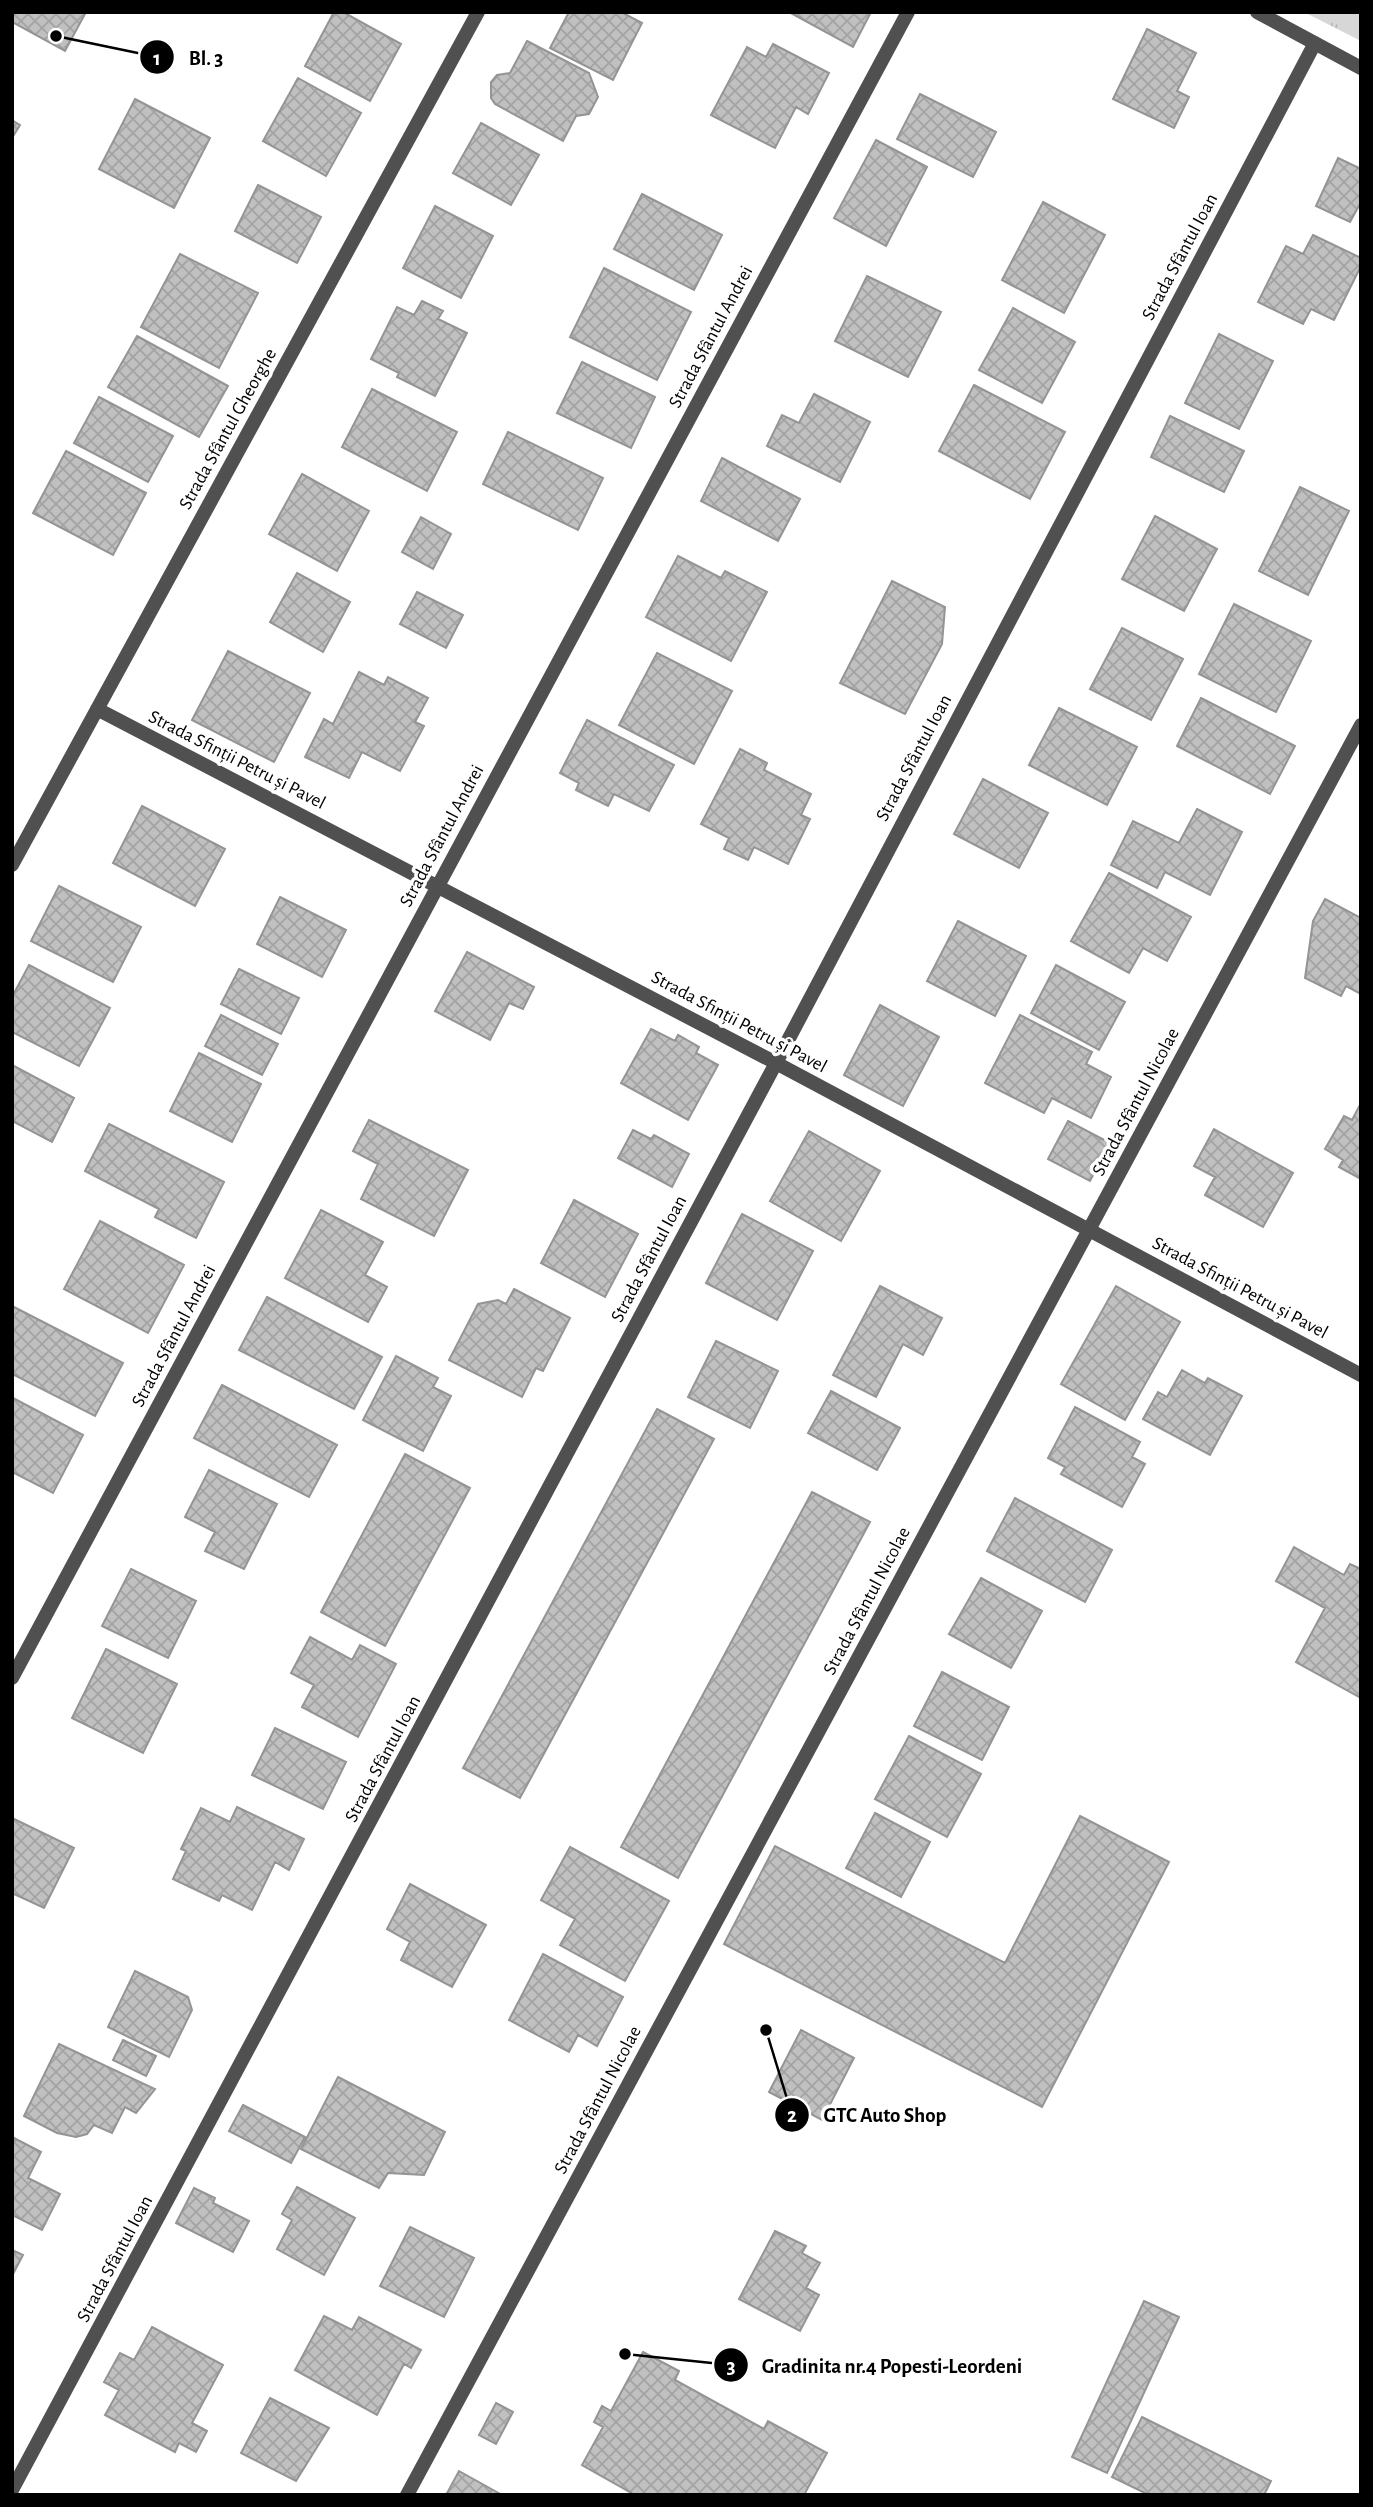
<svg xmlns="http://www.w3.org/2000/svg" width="1373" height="2507" viewBox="0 0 1373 2507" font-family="'Alegreya Sans',sans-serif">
	<defs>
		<pattern id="grass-tufts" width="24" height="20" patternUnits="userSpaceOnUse" patternTransform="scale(1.75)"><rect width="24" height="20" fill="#d7d7d7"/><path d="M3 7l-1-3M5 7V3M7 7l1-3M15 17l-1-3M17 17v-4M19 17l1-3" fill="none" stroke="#b7b7b7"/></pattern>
		<pattern id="building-cross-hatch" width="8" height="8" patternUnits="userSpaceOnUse" patternTransform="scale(1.75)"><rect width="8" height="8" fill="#c0c0c0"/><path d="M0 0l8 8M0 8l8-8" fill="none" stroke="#a3a3a3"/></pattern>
	</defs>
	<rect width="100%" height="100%" fill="#fff"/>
	<!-- grass -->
	<path fill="url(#grass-tufts)" d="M1304 12H1361V41Z"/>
	<!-- building -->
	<path fill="url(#building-cross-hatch)" stroke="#949494" stroke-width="2" d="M12 12H86L65 51 12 22Z
		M334 12H343L401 44 370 101 305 66Z
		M569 12H621L642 23 613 80 550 48Z
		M789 12H871L853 47Z
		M1147 29 1196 53 1177 91 1189 97 1174 128 1113 99Z
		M527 41 589 73 598 97 589 114 576 116 563 141 495 104 491 98V82L497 75 510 73Z
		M773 44 829 73 808 114 796 107 775 148 711 115 747 47 766 57Z
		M298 78 361 113 326 176 263 141Z
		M920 94 996 132 973 177 897 139Z
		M135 99 210 138 174 208 99 169Z
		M12 120 20 125 12 138Z
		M481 123 539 155 511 205 453 173Z
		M876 140 927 167 886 246 834 218Z
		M1338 158 1361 169V202L1350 222 1316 206Z
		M258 185 321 217 297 263 235 231Z
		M642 194 722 235 694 290 614 249Z
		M1043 202 1105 235 1064 313 1002 280Z
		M435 206 493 236 461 298 403 268Z
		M1313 235 1361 258V266L1334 320 1311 309 1303 324 1258 302 1286 246 1303 254Z
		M180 254 258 293 219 368 141 327Z
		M604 268 691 312 657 380 570 337Z
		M867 276 941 312 908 377 835 341Z
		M422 301 443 311 438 319 467 333 435 396 397 377 399 373 371 359 397 307 414 315Z
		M1013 308 1075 342 1042 403 979 370Z
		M1219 334 1273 361 1239 429 1185 403Z
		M137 336 228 386 199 437 108 387Z
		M582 362 655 397 631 448 557 413Z
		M974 385 1065 432 1030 499 939 451Z
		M372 389 457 432 427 491 342 447Z
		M814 394 870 422 840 482 767 446 782 415 799 423Z
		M99 397 173 436 148 482 74 443Z
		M1170 416 1244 451 1224 492 1151 457Z
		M508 432 603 478 578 530 483 484Z
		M66 451 146 493 113 555 33 513Z
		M722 458 800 499 778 541 701 501Z
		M302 474 369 511 337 571 269 534Z
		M1300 487 1349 511 1308 595 1259 571Z
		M1155 516 1217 549 1184 611 1122 579Z
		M421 517 451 534 433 569 402 552Z
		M678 556 721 578 725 571 767 592 731 661 646 617Z
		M297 573 350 602 323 652 270 622Z
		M892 581 945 607 942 644 905 714 840 683Z
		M417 592 463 615 446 648 400 624Z
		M1234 604 1311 641 1276 712 1199 674Z
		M1122 628 1183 659 1151 720 1090 689Z
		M228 651 310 693 274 762 192 720Z
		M657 653 732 691 694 764 619 725Z
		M359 672 384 685 388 677 428 698 415 722 424 726 400 771 362 752 349 778 305 757 324 719 333 724Z
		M1201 698 1295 746 1270 794 1177 746Z
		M1059 708 1137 747 1107 805 1029 765Z
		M587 720 674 765 649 811 614 794 608 806 576 790 579 783 560 773Z
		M740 749 767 763 764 770 811 794 801 815 810 819 788 864 754 847 748 860 724 849 729 838 701 824Z
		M983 779 1048 813 1019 868 954 834Z
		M142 806 225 849 195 906 113 863Z
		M1197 809 1242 832 1210 895 1165 872 1157 888 1111 865 1133 821 1179 843Z
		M1109 873 1191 917 1167 961 1143 948 1129 973 1071 941Z
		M59 886 141 927 113 982 31 941Z
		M280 897 346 930 322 977 257 944Z
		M1325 899 1361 918V994L1346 986 1341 996 1305 978 1313 921Z
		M958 921 1026 956 995 1016 927 981Z
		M467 952 534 987 523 1009 509 1003 490 1040 435 1011Z
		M29 965 110 1008 79 1066 12 1032V997Z
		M1056 965 1125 1002 1099 1050 1031 1013Z
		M239 969 299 998 281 1034 221 1004Z
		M880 1005 939 1037 903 1106 844 1075Z
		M221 1015 278 1044 262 1075 205 1046Z
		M1020 1015 1092 1052 1086 1064 1111 1077 1091 1118 1052 1098 1044 1113 985 1083Z
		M651 1029 675 1041 678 1035 699 1047 696 1053 718 1065 688 1120 621 1083Z
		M199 1053 261 1084 232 1142 170 1111Z
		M12 1065 74 1098 52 1142 12 1121Z
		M1361 1103V1179L1339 1167 1343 1160 1325 1149 1344 1116 1352 1120Z
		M369 1120 468 1170 434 1236 361 1199 378 1164 353 1151Z
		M1068 1121 1110 1143 1090 1181 1048 1159Z
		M109 1124 224 1182 196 1238 155 1217 159 1209 85 1171Z
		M1214 1129 1293 1173 1263 1227 1205 1195 1215 1177 1194 1166Z
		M633 1130 651 1139 654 1135 689 1154 672 1187 618 1158Z
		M809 1131 880 1171 841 1241 770 1201Z
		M574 1200 638 1234 605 1297 541 1263Z
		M321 1210 383 1242 365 1275 387 1287 368 1322 285 1278Z
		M742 1214 813 1251 777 1320 706 1283Z
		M100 1221 184 1265 148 1333 64 1289Z
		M880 1286 942 1318 923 1355 903 1344 876 1397 833 1375Z
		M1116 1286 1180 1322 1125 1420 1061 1384Z
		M514 1289 570 1318 543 1371 536 1368 522 1397 449 1360 478 1304 498 1300 506 1304Z
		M267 1297 382 1357 354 1409 239 1350Z
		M12 1306 123 1363 95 1416 12 1374Z
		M716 1341 778 1371 750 1428 688 1397Z
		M396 1356 438 1378 433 1387 451 1396 423 1451 363 1420Z
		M1182 1370 1205 1383 1208 1378 1242 1396 1210 1455 1143 1419 1158 1392 1167 1397Z
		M222 1385 337 1445 309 1497 194 1438Z
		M831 1391 900 1428 877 1470 808 1433Z
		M13 1398 83 1435 53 1493 12 1472Z
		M1075 1407 1140 1442 1132 1457 1145 1464 1122 1507 1061 1474 1065 1467 1048 1458Z
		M657 1409 714 1439 520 1798 463 1768Z
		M405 1454 470 1488 385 1646 321 1612Z
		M209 1470 277 1504 244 1569 205 1551 215 1532 185 1517Z
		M812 1492 870 1522 678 1878 621 1847Z
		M1015 1498 1112 1550 1085 1602 987 1551Z
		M1294 1547 1344 1575 1350 1564 1361 1569V1698L1296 1662 1325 1608 1276 1581Z
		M131 1569 196 1601 168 1658 102 1626Z
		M981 1578 1042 1611 1011 1668 949 1634Z
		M310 1637 352 1660 360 1645 396 1664 358 1737 302 1707 314 1685 291 1673Z
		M106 1649 177 1684 143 1753 72 1718Z
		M942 1672 1009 1707 982 1760 914 1726Z
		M275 1728 346 1762 323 1809 252 1775Z
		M909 1736 981 1774 947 1837 875 1799Z
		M237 1807 304 1839 289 1870 275 1862 252 1910 222 1895 219 1901 173 1879 186 1851 181 1849 201 1808 230 1822Z
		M875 1813 930 1842 901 1897 846 1868Z
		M1080 1816 1169 1862 1042 2107 724 1944 775 1846 1005 1963Z
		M12 1818 74 1848 44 1908 12 1893Z
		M570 1847 669 1901 625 1981 560 1945 575 1919 541 1900Z
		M410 1884 486 1925 452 1987 401 1960 410 1942 387 1929Z
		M543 1954 623 1997 597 2046 578 2035 569 2052 509 2020Z
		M135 1971 188 1997 192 2010 169 2057 108 2027Z
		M801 2030 854 2058 822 2120 769 2092Z
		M123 2040 156 2056 146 2076 113 2060Z
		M59 2044 155 2089 136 2113 125 2107 112 2133 94 2125 87 2134 76 2137 57 2133 24 2116Z
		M338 2077 445 2132 424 2175 388 2173 379 2188 301 2149Z
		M243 2105 305 2137 291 2163 229 2131Z
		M12 2137 41 2152 28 2178 60 2194 42 2230 12 2215Z
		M297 2187 355 2218 324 2275 277 2249 292 2220 282 2214Z
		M194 2188 215 2198 213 2203 249 2221 233 2252 176 2223Z
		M410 2227 474 2258 444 2317 380 2286Z
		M775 2231 806 2246 802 2253 820 2263 806 2288 819 2295 800 2331 739 2299Z
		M12 2250 23 2255 12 2276Z
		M1144 2301 1179 2317 1107 2473 1072 2457Z
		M324 2316 352 2330 359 2317 421 2350 411 2368 404 2364 377 2415 295 2370Z
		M152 2327 223 2365 192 2423 207 2431 196 2452 179 2443 175 2452 105 2415 119 2390 104 2382 120 2353 134 2360Z
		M643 2352 679 2371 675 2380 764 2429 768 2421 827 2453 804 2495H635L582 2465 603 2427 594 2422 602 2406 611 2411Z
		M270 2398 329 2428 296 2481 241 2453Z
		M496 2403 513 2412 496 2444 479 2435Z
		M1142 2417 1271 2481 1264 2495H1149L1112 2477Z
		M459 2471 502 2495H446Z"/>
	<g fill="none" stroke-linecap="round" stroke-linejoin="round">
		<!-- minor -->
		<path stroke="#505050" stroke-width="14" d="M1257 12 1361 68
			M97 709 776 1063 1361 1375
			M12 865 478 12
			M12 1678 908 12
			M12 2490 776 1063 1315 43
			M407 2495 1361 725"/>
	</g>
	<g text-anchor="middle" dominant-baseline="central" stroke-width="7" stroke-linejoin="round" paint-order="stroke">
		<!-- street labels -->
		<g font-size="19" fill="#000" stroke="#fff">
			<text transform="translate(1180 257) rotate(-62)">Strada Sfântul Ioan</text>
			<text transform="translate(711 337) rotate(-62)">Strada Sfântul Andrei</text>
			<text transform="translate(228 429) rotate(-61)">Strada Sfântul Gheorghe</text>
			<text transform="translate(914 758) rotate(-62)">Strada Sfântul Ioan</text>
			<text transform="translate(237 760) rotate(27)">Strada Sfinții Petru și Pavel</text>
			<text transform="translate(442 836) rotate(-62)">Strada Sfântul Andrei</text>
			<text transform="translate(739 1022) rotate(28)">Strada Sfinții Petru și Pavel</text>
			<text transform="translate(1136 1102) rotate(-62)">Strada Sfântul Nicolae</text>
			<text transform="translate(649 1259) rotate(-62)">Strada Sfântul Ioan</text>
			<text transform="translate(1240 1288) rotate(28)">Strada Sfinții Petru și Pavel</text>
			<text transform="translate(174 1336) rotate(-62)">Strada Sfântul Andrei</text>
			<text transform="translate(867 1601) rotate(-62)">Strada Sfântul Nicolae</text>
			<text transform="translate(383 1759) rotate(-62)">Strada Sfântul Ioan</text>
			<text transform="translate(598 2100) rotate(-62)">Strada Sfântul Nicolae</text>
			<text transform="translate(115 2259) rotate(-62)">Strada Sfântul Ioan</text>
		</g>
	</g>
	<!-- callouts -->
	<path fill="none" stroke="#000" stroke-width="2.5" d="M56 36L157 57M766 2030L792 2115M625 2354L731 2365"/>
	<g fill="#000" stroke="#fff" stroke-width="2.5">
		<circle cx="56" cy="36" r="7"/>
		<circle cx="766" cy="2030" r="7"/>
		<circle cx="625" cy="2354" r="7"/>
		<circle cx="157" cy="57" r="18"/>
		<circle cx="792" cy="2115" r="18"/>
		<circle cx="731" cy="2365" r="18"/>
	</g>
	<g font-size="21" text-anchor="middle" font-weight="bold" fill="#fff">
		<text x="157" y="65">1</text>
		<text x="792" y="2122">2</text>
		<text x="731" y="2373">3</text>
	</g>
	<g font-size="21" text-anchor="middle" font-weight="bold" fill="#000" stroke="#fff" stroke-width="7" stroke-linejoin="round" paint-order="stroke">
		<text x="206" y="65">Bl. 3</text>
		<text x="885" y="2122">GTC Auto Shop</text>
		<text x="892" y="2373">Gradinita nr.4 Popesti-Leordeni</text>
	</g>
	<!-- border -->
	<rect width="1373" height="2507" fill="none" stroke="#000000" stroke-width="28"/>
</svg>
